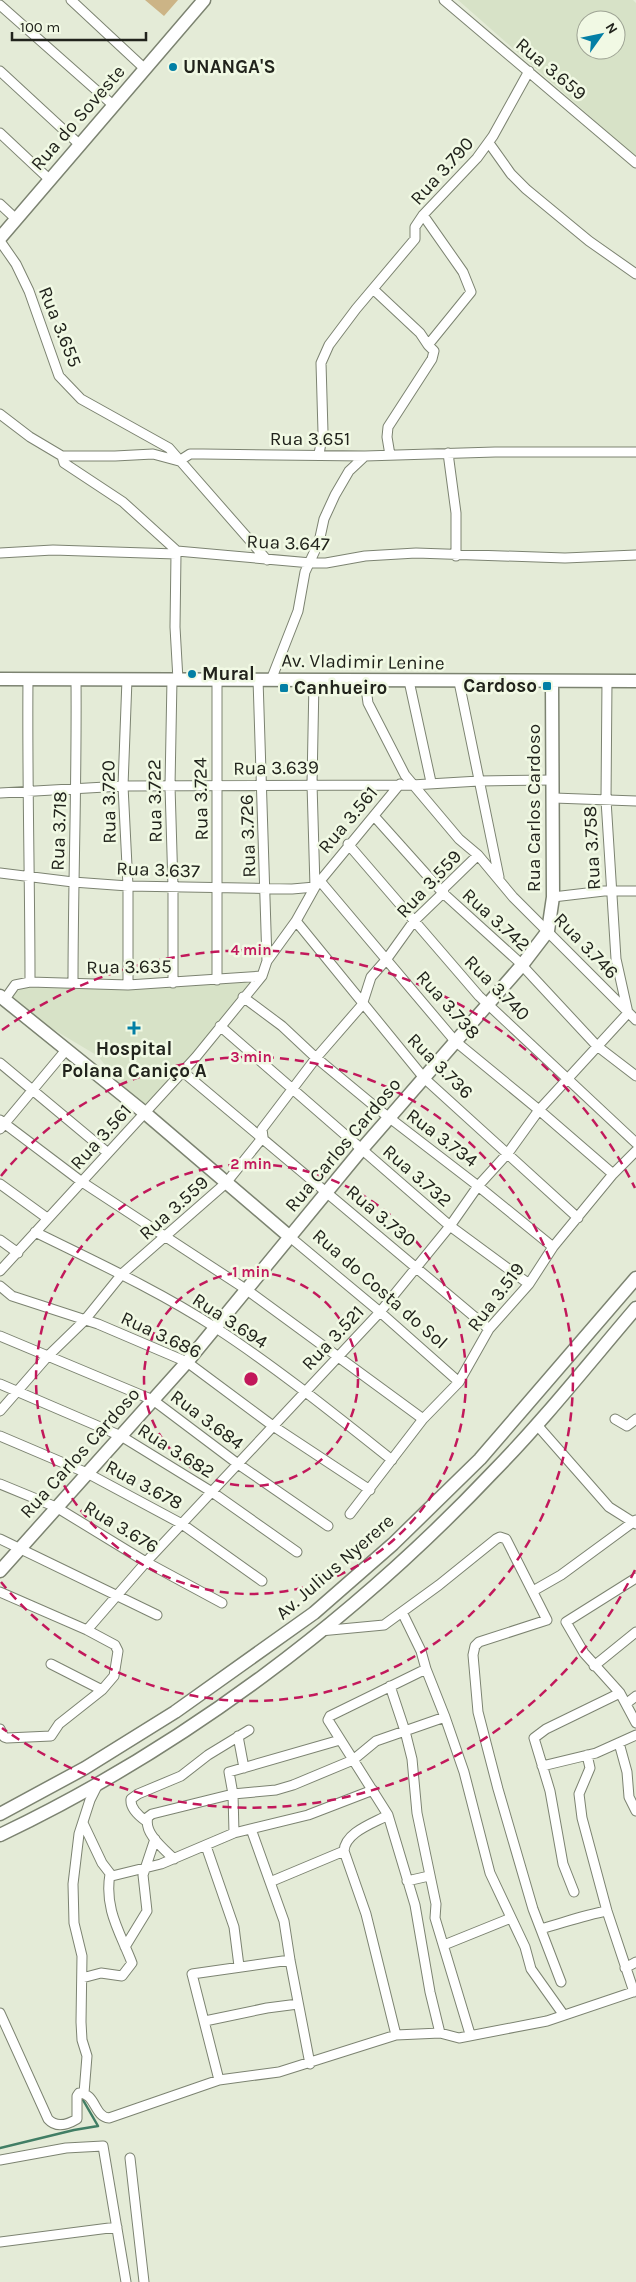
<svg xmlns="http://www.w3.org/2000/svg" width="636" height="2282" viewBox="0 0 636 2282" font-family="Karla,sans-serif">
	<rect width="100%" height="100%" fill="#e4ebd7"/>
	<!-- built -->
	<path fill="#d7e2c7" fill-rule="evenodd" d="M458 0H633L636 3V157ZM586 20H616V50H586Z
		M261 976 143 1114 98 1056 4 1000 18 985Z"/>
	<!-- green -->
	<path fill="#ccb486" d="M145 0H178L164 16Z"/>
	<g fill="none" stroke-linecap="round" stroke-linejoin="round">
		<!-- stream -->
		<path stroke="#417e65" stroke-width="2.5" d="M0 2148 74 2130 98 2126 83 2100"/>
		<!-- street casing -->
		<g stroke="#7c8371" stroke-width="11">
			<path id="street" d="M71 0 145 69
				M444 0 636 163
				M0 5 113 105
				M0 71 79 144
				M0 133 49 179
				M489 143 511 174 526 189 589 241 636 274
				M0 204 16 219
				M0 241 16 264 29 291 59 376 81 399 169 448 267 560
				M373 289 420 333 428 345
				M0 414 30 437 62 456H115L153 454 179 461 190 454H203L365 456 495 452H636
				M448 453 456 513V556
				M319 454 323 432 321 363 329 345 356 309 415 239V227L423 215 477 158 493 136 529 71
				M390 455 387 437 388 427 432 359 434 351 428 345 471 292 463 272 423 215
				M62 456 64 463 123 502 177 551
				M0 553 53 550 176 554 177 551 311 563H326L365 556 416 553 565 558 636 555
				M176 554 175 627 178 680
				M28 679C27 780 30 881 30 982
				M127 679 123 786 128 886V985
				M172 679 170 786 173 887V983
				M217 679V980
				M258 679 267 961
				M271 680 298 611 305 572 319 542 324 519 335 495 349 471 365 456
				M365 681 368 703 405 775 459 839 478 855 513 897 636 1020
				M409 681 431 782
				M459 682 499 877
				M0 793 123 786 412 785 479 781 553 780
				M554 798 636 801
				M374 816 443 893 518 961 597 1046 636 1076
				M348 844 479 996 636 1143
				M0 873 73 882 128 886 292 889 315 887 312 784 314 681
				M320 881 455 1041 539 1110 613 1174
				M553 897 604 891H636
				M296 921 424 1078 578 1218
				M73 984C73 882 77 781 76 679
				M243 997 282 1026 314 1056 378 1109 478 1186 553 1247
				M5 999 15 985 30 982 128 985 262 976
				M220 1026 450 1226 529 1284
				M0 1063 108 1153
				M182 1071 489 1329
				M0 1120 82 1182 247 1290 423 1419
				M0 1129 66 1050
				M0 1184 47 1218
				M35 1232C96 1262 159 1291 216 1328 277 1368 334 1414 392 1460
				M290 1237 380 1312 459 1382
				M0 1240 18 1253
				M0 1271 196 1057 262 976 267 961 296 921 315 887 400 784
				M0 1286 12 1296 98 1324 187 1362 273 1426 370 1490
				M0 1336 153 1400 238 1464 328 1526
				M0 1384 121 1436 212 1492 297 1552
				M0 1411 48 1356 84 1321 122 1274 226 1183 263 1137 262 1129 316 1058 362 1005 371 977 386 960 414 921 443 893 444 888 478 855
				M615 1419 627 1426 636 1419
				M537 1425 609 1507 636 1524
				M0 1436 87 1473 182 1524 262 1581
				M0 1484 56 1507 146 1562 222 1603
				M350 1514 423 1419 459 1382 489 1329 529 1284 553 1247 613 1174 636 1151
				M0 1539 157 1615
				M636 1578 566 1622 584 1653 620 1693 636 1723
				M533 1591 561 1575 636 1520
				M0 1592 87 1630 115 1645 118 1651 114 1676 102 1690 59 1724 51 1736 7 1738 4 1737 0 1729
				M402 1612 421 1651 426 1669 445 1717 464 1772 490 1873 525 1947 531 1969 563 2014
				M87 1630 146 1562 380 1312 450 1226 478 1186 508 1153 539 1110 628 1013 616 959 606 800 607 681
				M320 1631 384 1625 439 1585 496 1539 500 1537 506 1539 547 1620 479 1642 475 1646 473 1655 478 1712 498 1789 533 1909 561 1982
				M51 1664 102 1690
				M594 1666 636 1632
				M426 1669 330 1716 328 1720 388 1815 415 1905 430 1992 440 2033
				M390 1686 405 1731 412 1759 417 1813 436 1904 435 1918 470 2034
				M627 1703 636 1696
				M238 1736 244 1768
				M619 1743 627 1772 629 1797 636 1811
				M587 1755 590 1768 579 1794 582 1818 607 1911 634 1992
				M542 1766 596 1753 636 1735
				M388 1815C374 1823 345 1832 344 1851L366 1914 396 2035
				M146 1821C139 1816 130 1808 131 1799L138 1794 181 1776 208 1755 249 1730
				M83 1823 102 1863 112 1876 161 1864 234 1833 308 1815 373 1790
				M251 1829 284 1921 290 1960 310 2064
				M234 1833 233 1794 229 1772 340 1740
				M206 1846 234 1927 239 1966
				M174 1859C164 1849 143 1833 148 1817L152 1814 233 1794 276 1790 293 1785 353 1760 376 1741 445 1717
				M407 1881 429 1876
				M270 1882 344 1851
				M574 1892 563 1864 550 1791 534 1738 546 1729 620 1693
				M541 1929C563 1923 584 1915 607 1911
				M444 1945 511 1918
				M125 1947 147 1911 143 1875 155 1839
				M625 1968 636 1962
				M82 1978 101 1973 122 1976 132 1963C120 1932 104 1909 110 1874
				M0 2013 48 2119C56 2128 67 2125 77 2119V2096L79 2093C96 2093 94 2117 109 2118L219 2080 279 2072 396 2035 440 2033 459 2038 547 2021 636 1991
				M205 2021 267 2008 298 2004
				M219 2080 192 1974 290 1960
				M84 2093 87 2056 82 2040 81 2022 82 1956 74 1923 73 1884 79 1834 90 1800 98 1784
				M130 2158 144 2282
				M0 2160 66 2148 103 2146 126 2282
				M0 2242 117 2227"/>
		</g>
		<!-- secondary casing -->
		<g stroke="#7c8371" stroke-width="15">
			<path id="secondary" d="M0 238 204 0
				M0 679 636 681
				M0 996 145 1113 290 1237
				M0 1571 187 1362 362 1149 522 965 548 931 553 897 552 681
				M0 1814 85 1768 175 1712 314 1613 393 1544 480 1459 636 1278
				M0 1835C183 1748 354 1619 493 1472 544 1420 589 1363 636 1308"/>
		</g>
		<!-- street -->
		<use href="#street" stroke="#fff" stroke-width="9"/>
		<!-- secondary -->
		<use href="#secondary" stroke="#fff" stroke-width="12"/>
	</g>
	<!-- distance rings -->
	<g fill="none" stroke="#c2185b" stroke-width="2.5" stroke-dasharray="9 6">
		<circle cx="251" cy="1379" r="107"/>
		<circle cx="251" cy="1379" r="215"/>
		<path d="M1 1176A322 322 0 1 1 1 1582"/>
		<path d="M635 1570A429 429 0 0 1 2 1728M2 1030A429 429 0 0 1 635 1188"/>
	</g>
	<!-- markers -->
	<g fill="#037fa5" stroke="#f1f9e4" stroke-width="2">
		<circle cx="173" cy="67" r="5"/>
		<circle cx="192" cy="674" r="5"/>
		<rect x="542" y="681" width="10" height="10" rx="2.5"/>
		<rect x="279" y="683" width="10" height="10" rx="2.5"/>
		<path d="M131.5 1020.5h5v5h5v5h-5v5h-5v-5h-5v-5h5z"/>
	</g>
	<g text-anchor="middle" dominant-baseline="central" stroke-width="5" stroke-linejoin="round" paint-order="stroke">
		<!-- poi labels -->
		<g font-size="19" font-weight="bold" fill="#21231c" stroke="#f1f9e4" text-anchor="start">
			<text x="183" y="67">UNANGA'S</text>
			<text x="202" y="674">Mural</text>
			<text x="537" y="686" text-anchor="end">Cardoso</text>
			<text x="294" y="688">Canhueiro</text>
			<text x="134" y="1049" text-anchor="middle">Hospital<tspan x="134" dy="22">Polana Caniço A</tspan></text>
		</g>
		<!-- street labels -->
		<g font-size="19" fill="#21231c" stroke="#f1f9e4">
			<text transform="translate(551 69) rotate(40)">Rua 3.659</text>
			<text transform="translate(78 118) rotate(-49)">Rua do Soveste</text>
			<text transform="translate(442 171) rotate(-48)">Rua 3.790</text>
			<text transform="translate(60 327) rotate(68)">Rua 3.655</text>
			<text x="310" y="439">Rua 3.651</text>
			<text transform="translate(288 543) rotate(2)">Rua 3.647</text>
			<text transform="translate(363 662) rotate(1)">Av. Vladimir Lenine</text>
			<text transform="translate(276 768) rotate(-1)">Rua 3.639</text>
			<text transform="translate(201 799) rotate(-91)">Rua 3.724</text>
			<text transform="translate(155 801) rotate(-91)">Rua 3.722</text>
			<text transform="translate(109 802) rotate(-91)">Rua 3.720</text>
			<text transform="translate(534 808) rotate(-90)">Rua Carlos Cardoso</text>
			<text transform="translate(348 820) rotate(-50)">Rua 3.561</text>
			<text transform="translate(59 831) rotate(-88)">Rua 3.718</text>
			<text transform="translate(248 836) rotate(-92)">Rua 3.726</text>
			<text transform="translate(592 848) rotate(-93)">Rua 3.758</text>
			<text transform="translate(158 870) rotate(2)">Rua 3.637</text>
			<text transform="translate(429 884) rotate(-47)">Rua 3.559</text>
			<text transform="translate(496 920) rotate(42)">Rua 3.742</text>
			<text transform="translate(586 946) rotate(46)">Rua 3.746</text>
			<text transform="translate(129 967) rotate(-1)">Rua 3.635</text>
			<text transform="translate(497 988) rotate(45)">Rua 3.740</text>
			<text transform="translate(448 1005) rotate(48)">Rua 3.738</text>
			<text transform="translate(440 1066) rotate(45)">Rua 3.736</text>
			<text transform="translate(101 1137) rotate(-48)">Rua 3.561</text>
			<text transform="translate(442 1138) rotate(37)">Rua 3.734</text>
			<text transform="translate(343 1145) rotate(-50)">Rua Carlos Cardoso</text>
			<text transform="translate(417 1176) rotate(41)">Rua 3.732</text>
			<text transform="translate(174 1208) rotate(-42)">Rua 3.559</text>
			<text transform="translate(381 1216) rotate(40)">Rua 3.730</text>
			<text transform="translate(380 1289) rotate(41)">Rua do Costa do Sol</text>
			<text transform="translate(496 1297) rotate(-53)">Rua 3.519</text>
			<text transform="translate(230 1321) rotate(33)">Rua 3.694</text>
			<text transform="translate(161 1335) rotate(25)">Rua 3.686</text>
			<text transform="translate(333 1338) rotate(-47)">Rua 3.521</text>
			<text transform="translate(207 1420) rotate(37)">Rua 3.684</text>
			<text transform="translate(176 1451) rotate(32)">Rua 3.682</text>
			<text transform="translate(80 1453) rotate(-48)">Rua Carlos Cardoso</text>
			<text transform="translate(144 1485) rotate(28)">Rua 3.678</text>
			<text transform="translate(121 1527) rotate(31)">Rua 3.676</text>
			<text transform="translate(335 1567) rotate(-41)">Av. Julius Nyerere</text>
		</g>
	</g>
	<circle cx="251" cy="1379" r="8" fill="#c2185b" stroke="#f1f9e4" stroke-width="2.5"/>
	<g font-size="15" text-anchor="middle" font-weight="bold" fill="#c2185b" stroke="#f1f9e4" stroke-width="5" stroke-linejoin="round" paint-order="stroke">
		<text x="251" y="955">4 min</text>
		<text x="251" y="1062">3 min</text>
		<text x="251" y="1169">2 min</text>
		<text x="251" y="1277">1 min</text>
	</g>
	<!-- north arrow -->
	<g transform="translate(601 35) rotate(57)"><circle r="24" fill="#f1f9e4" stroke="#9ea394"/>
	<path d="M0-4L9 19L0 12L-9 19Z" fill="#037fa5"/>
	<text y="-8" font-size="14" font-weight="bold" text-anchor="middle" fill="#21231c">N</text>
	</g>
	<!-- scale -->
	<path d="M12 32v8h134v-8" fill="none" stroke="#21231c" stroke-width="2.5"/>
	<text x="20" y="32" font-size="15" fill="#21231c" stroke="#f1f9e4" stroke-width="4" paint-order="stroke">100 m</text>
</svg>
